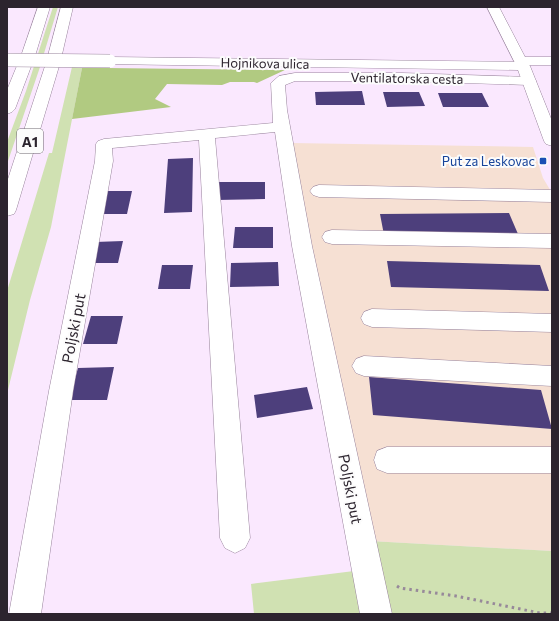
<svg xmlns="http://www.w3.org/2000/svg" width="559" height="621" viewBox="0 0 559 621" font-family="Commissioner,sans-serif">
	<rect width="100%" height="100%" fill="#fae8fe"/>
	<!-- commercial -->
	<path fill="#f6e0d3" d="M291 143 533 147 543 178 552 193V551L370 541Z"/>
	<!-- green -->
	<path fill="#d0e1b2" d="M53 7H58L39 70 7 164V142L26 91Z
		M72 67 82 68 51 227 30 300 7 394V291L49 153H52Z
		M370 541 552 551V614H388Z
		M354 571 363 614H254L251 584Z"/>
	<!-- forest -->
	<path fill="#b1ca81" d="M82 68H107L285 70 257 83 254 82H230L222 85 167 84 155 99 171 107 72 119Z"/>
	<!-- building -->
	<path fill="#4d3f7c" d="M362 91 365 105H316L315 92Z
		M383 92H419L425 106 387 107Z
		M438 93H482L489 107H443Z
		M193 158 192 212 164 213 168 159Z
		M218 182H265V199L216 200Z
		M106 191H132L127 214H99Z
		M509 213 518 234 384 235 380 214Z
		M235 227H273V248H233Z
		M123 241 118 263H88L95 242Z
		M387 261 540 265 549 291 391 287Z
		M278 262 279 286 230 287 231 263Z
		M162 265H193L190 289H158Z
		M91 316H123L117 344H83Z
		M114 367 107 400H69L78 368Z
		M369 377 541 390 552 429 373 415Z
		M307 387 313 409 257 418 254 395Z"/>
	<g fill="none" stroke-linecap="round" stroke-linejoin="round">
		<!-- minor casing -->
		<g stroke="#98839c" stroke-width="1">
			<path id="minor" d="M487 7H499L525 57H552V65H529L528 69 523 70 518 69Z
				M295 73H402L529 77 534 78 536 81 534 84 529 85 402 81H295L285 85 287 110 312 246 392 614H360L292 246 275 132 215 138 250 538 245 548 235 553 225 548 220 538 199 140 112 148 113 161 73 391 41 614H9L49 391 95 161 96 144 98 141 104 139 273 123 271 83 279 76Z
				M319 185 552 190V202L319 197 313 195 310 191 313 187Z
				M332 230 552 234V248L332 244 325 242 322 237 325 232Z
				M372 309 552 314V332L372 327 364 324 361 318 364 312Z
				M364 356 552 366V386L364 376 356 373 352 366 356 359Z
				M387 447H552V473H387L377 469 374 460 377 451Z"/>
		</g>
		<!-- major casing -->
		<g stroke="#98839c" stroke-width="1">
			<path id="major" d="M110 57 523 62 528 63 530 66 552 121V146L546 144 544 141 518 70 105 64 103 61 105 58Z"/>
		</g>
		<!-- highway casing -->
		<g stroke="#98839c" stroke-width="1">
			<path id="highway" d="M38 7H50L35 56 15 109 12 112 7 114V90L21 56Z
				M61 7H73L60 63 16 210 14 214 7 216V182L46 63Z"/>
		</g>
		<!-- path -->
		<path stroke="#97899a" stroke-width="3" stroke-dasharray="2.5 4" stroke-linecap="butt" d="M397 586 400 588 456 596 540 613H552"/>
		<!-- minor -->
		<use href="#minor" fill="#fff" fill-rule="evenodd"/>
		<!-- major -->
		<use href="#major" fill="#fff" fill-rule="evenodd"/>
		<!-- highway -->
		<use href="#highway" fill="#fff" fill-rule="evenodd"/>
		<!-- major-bridge casing -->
		<g stroke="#98839c" stroke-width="14" stroke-linecap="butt">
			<path id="major-bridge" d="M7 60 110 61"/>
		</g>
		<!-- major-bridge -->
		<use href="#major-bridge" stroke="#fff" stroke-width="13"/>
	</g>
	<!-- markers -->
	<rect fill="#1a4fb4" stroke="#fcfcfc" stroke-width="1.5" x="539" y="157" width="8" height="8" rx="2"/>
	<g text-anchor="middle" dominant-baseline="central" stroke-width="4" stroke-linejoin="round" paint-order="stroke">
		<!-- far-street labels -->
		<g font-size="13" fill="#2c242e" stroke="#fcfcfc">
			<text transform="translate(265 63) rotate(1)">Hojnikova ulica</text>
			<text transform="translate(407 78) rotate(1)">Ventilatorska cesta</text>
		</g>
		<!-- far-transit labels -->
		<g font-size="13" fill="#164399" stroke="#fcfcfc" text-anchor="end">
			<text x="535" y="161">Put za Leskovac</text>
		</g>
		<!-- shield labels -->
		<rect fill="#fcfcfc" stroke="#6a656c" stroke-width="1" x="17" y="129" width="26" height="24" rx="3"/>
		<g font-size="14" font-weight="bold" fill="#2c242e">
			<text x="30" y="141">A1</text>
		</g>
		<!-- street labels -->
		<g font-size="15" fill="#2c242e" stroke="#fcfcfc">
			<text transform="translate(73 328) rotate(-79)">Poljski put</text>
			<text transform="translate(351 489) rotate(79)">Poljski put</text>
		</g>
	</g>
	<!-- border -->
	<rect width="559" height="621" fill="none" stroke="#2c242e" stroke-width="16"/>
</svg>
